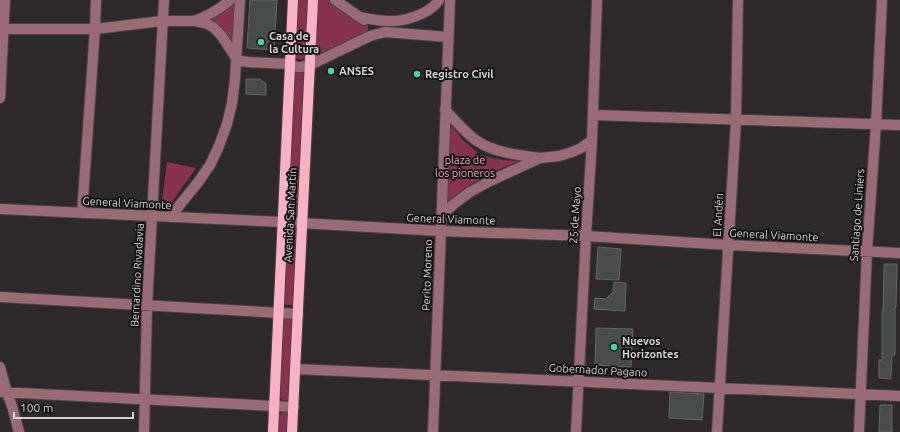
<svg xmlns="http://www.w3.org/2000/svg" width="900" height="432" viewBox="0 0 900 432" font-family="Ubuntu,sans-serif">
	<rect width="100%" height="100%" fill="#2e2a2b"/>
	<!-- green -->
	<path fill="#87334f" d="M235 0 232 45 209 21 219 15Z
		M297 0H310L306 57C303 60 300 60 296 58L294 55Z
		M318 0H333L366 22 368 25V30L366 33 318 56 316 55 315 52Z
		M305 69 299 212 298 214C294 216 290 216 288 212L293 70Z
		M448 121 462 139 480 155 502 160 520 161 490 173 465 188 446 203Z
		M167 162 196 168 164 213 161 210Z
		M290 226 296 227 298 229 294 304 291 305H286L284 302V299L287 229Z
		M287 317H290L293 320 290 397 288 400C284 401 282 401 280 397L283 323 284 318Z
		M285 412 288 413 290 432H277C277 424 275 413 285 412Z"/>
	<!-- building -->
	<path fill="#484c4a" stroke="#636664" d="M250 0H277L274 50 247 48Z
		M246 79H260L266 84V95L246 94Z
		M598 247 621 249 619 280 596 279Z
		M884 264H897L896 307H895V355H892L891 379 879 378V360H882V312H883Z
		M614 282 626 283 625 311 594 309 595 298 606 299 613 292Z
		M596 328 633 329 631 367 595 365Z
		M670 392 704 394 702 420 669 418Z
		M880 405H892V432H879Z"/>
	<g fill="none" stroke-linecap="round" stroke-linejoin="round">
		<!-- minor casing -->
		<g stroke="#494546" stroke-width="12">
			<path id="minor" d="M335 0 364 20
				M360 17C369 19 378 21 388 21 404 22 430 14 439 0
				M194 21C208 16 219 10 230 0
				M0 29H95L162 21H194L205 23 213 27 221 35 236 58 241 61 248 62 290 64 297 67H301L310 65 370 36 385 32 448 37
				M0 98 5 0
				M445 110C455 120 465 133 477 141 495 153 519 155 540 158
				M593 115 900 125
				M0 209 283 222 441 231 586 236 728 245 900 253
				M82 213 95 29 96 0
				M442 215 454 204 470 192 488 182 540 158 559 156 572 152 581 148 592 140
				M170 217 199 181 210 165 219 146 227 124 232 103 235 79 240 0
				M0 297 298 314
				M0 367 7 393 12 406 19 432
				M295 369 900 396
				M0 392 294 407
				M144 432 147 306 164 0
				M433 432 450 0
				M576 432 586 236 592 140 597 0
				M717 432 736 120 738 0
				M859 432 867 251 876 124 882 0"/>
		</g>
		<!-- major casing -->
		<g stroke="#494546" stroke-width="12">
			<path id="major" d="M273 432 293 0
				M292 432 313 0"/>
		</g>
		<!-- minor -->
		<use href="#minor" stroke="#986b76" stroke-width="10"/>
		<!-- major -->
		<use href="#major" stroke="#fab1c3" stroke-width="10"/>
	</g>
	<!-- markers -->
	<g fill="#4bd49b" stroke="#151314" stroke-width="1.5">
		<circle cx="261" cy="42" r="4"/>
		<circle cx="331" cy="71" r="4"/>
		<circle cx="417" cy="74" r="4"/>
		<circle cx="614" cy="347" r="4"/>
	</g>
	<g text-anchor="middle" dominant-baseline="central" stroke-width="4" stroke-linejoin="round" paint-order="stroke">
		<!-- poi labels -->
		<g font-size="11" font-weight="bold" fill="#d4d2d2" stroke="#151314" text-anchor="start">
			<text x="269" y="36">Casa de<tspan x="269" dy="13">la Cultura</tspan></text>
			<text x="339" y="71">ANSES</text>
			<text x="425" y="74">Registro Civil</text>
			<text x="622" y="341">Nuevos<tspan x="622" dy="13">Horizontes</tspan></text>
		</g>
		<!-- park labels -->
		<g font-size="11" fill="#f4a5b9" stroke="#151314">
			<text x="465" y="160">plaza de<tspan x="465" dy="13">los pioneros</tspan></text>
		</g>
		<!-- street labels -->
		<g font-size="11" fill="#d4d2d2" stroke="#151314">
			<text transform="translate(127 203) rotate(3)">General Viamonte</text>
			<text transform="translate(290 215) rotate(-87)">Avenida San Martín</text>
			<text transform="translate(575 215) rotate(-86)">25 de Mayo</text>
			<text transform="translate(718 215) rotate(-87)">El Andén</text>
			<text transform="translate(857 215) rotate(-86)">Santiago de Liniers</text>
			<text transform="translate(451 219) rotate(2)">General Viamonte</text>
			<text transform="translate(774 235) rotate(3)">General Viamonte</text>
			<text transform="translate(137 275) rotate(-87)">Bernardino Rivadavia</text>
			<text transform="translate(427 275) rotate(-88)">Perito Moreno</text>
			<text transform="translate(598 370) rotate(3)">Gobernador Pagano</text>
		</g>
	</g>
	<!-- scale -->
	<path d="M14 412v6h119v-6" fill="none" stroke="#d4d2d2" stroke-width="2"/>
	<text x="20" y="412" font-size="12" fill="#d4d2d2" stroke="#151314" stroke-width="3" paint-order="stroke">100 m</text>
</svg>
